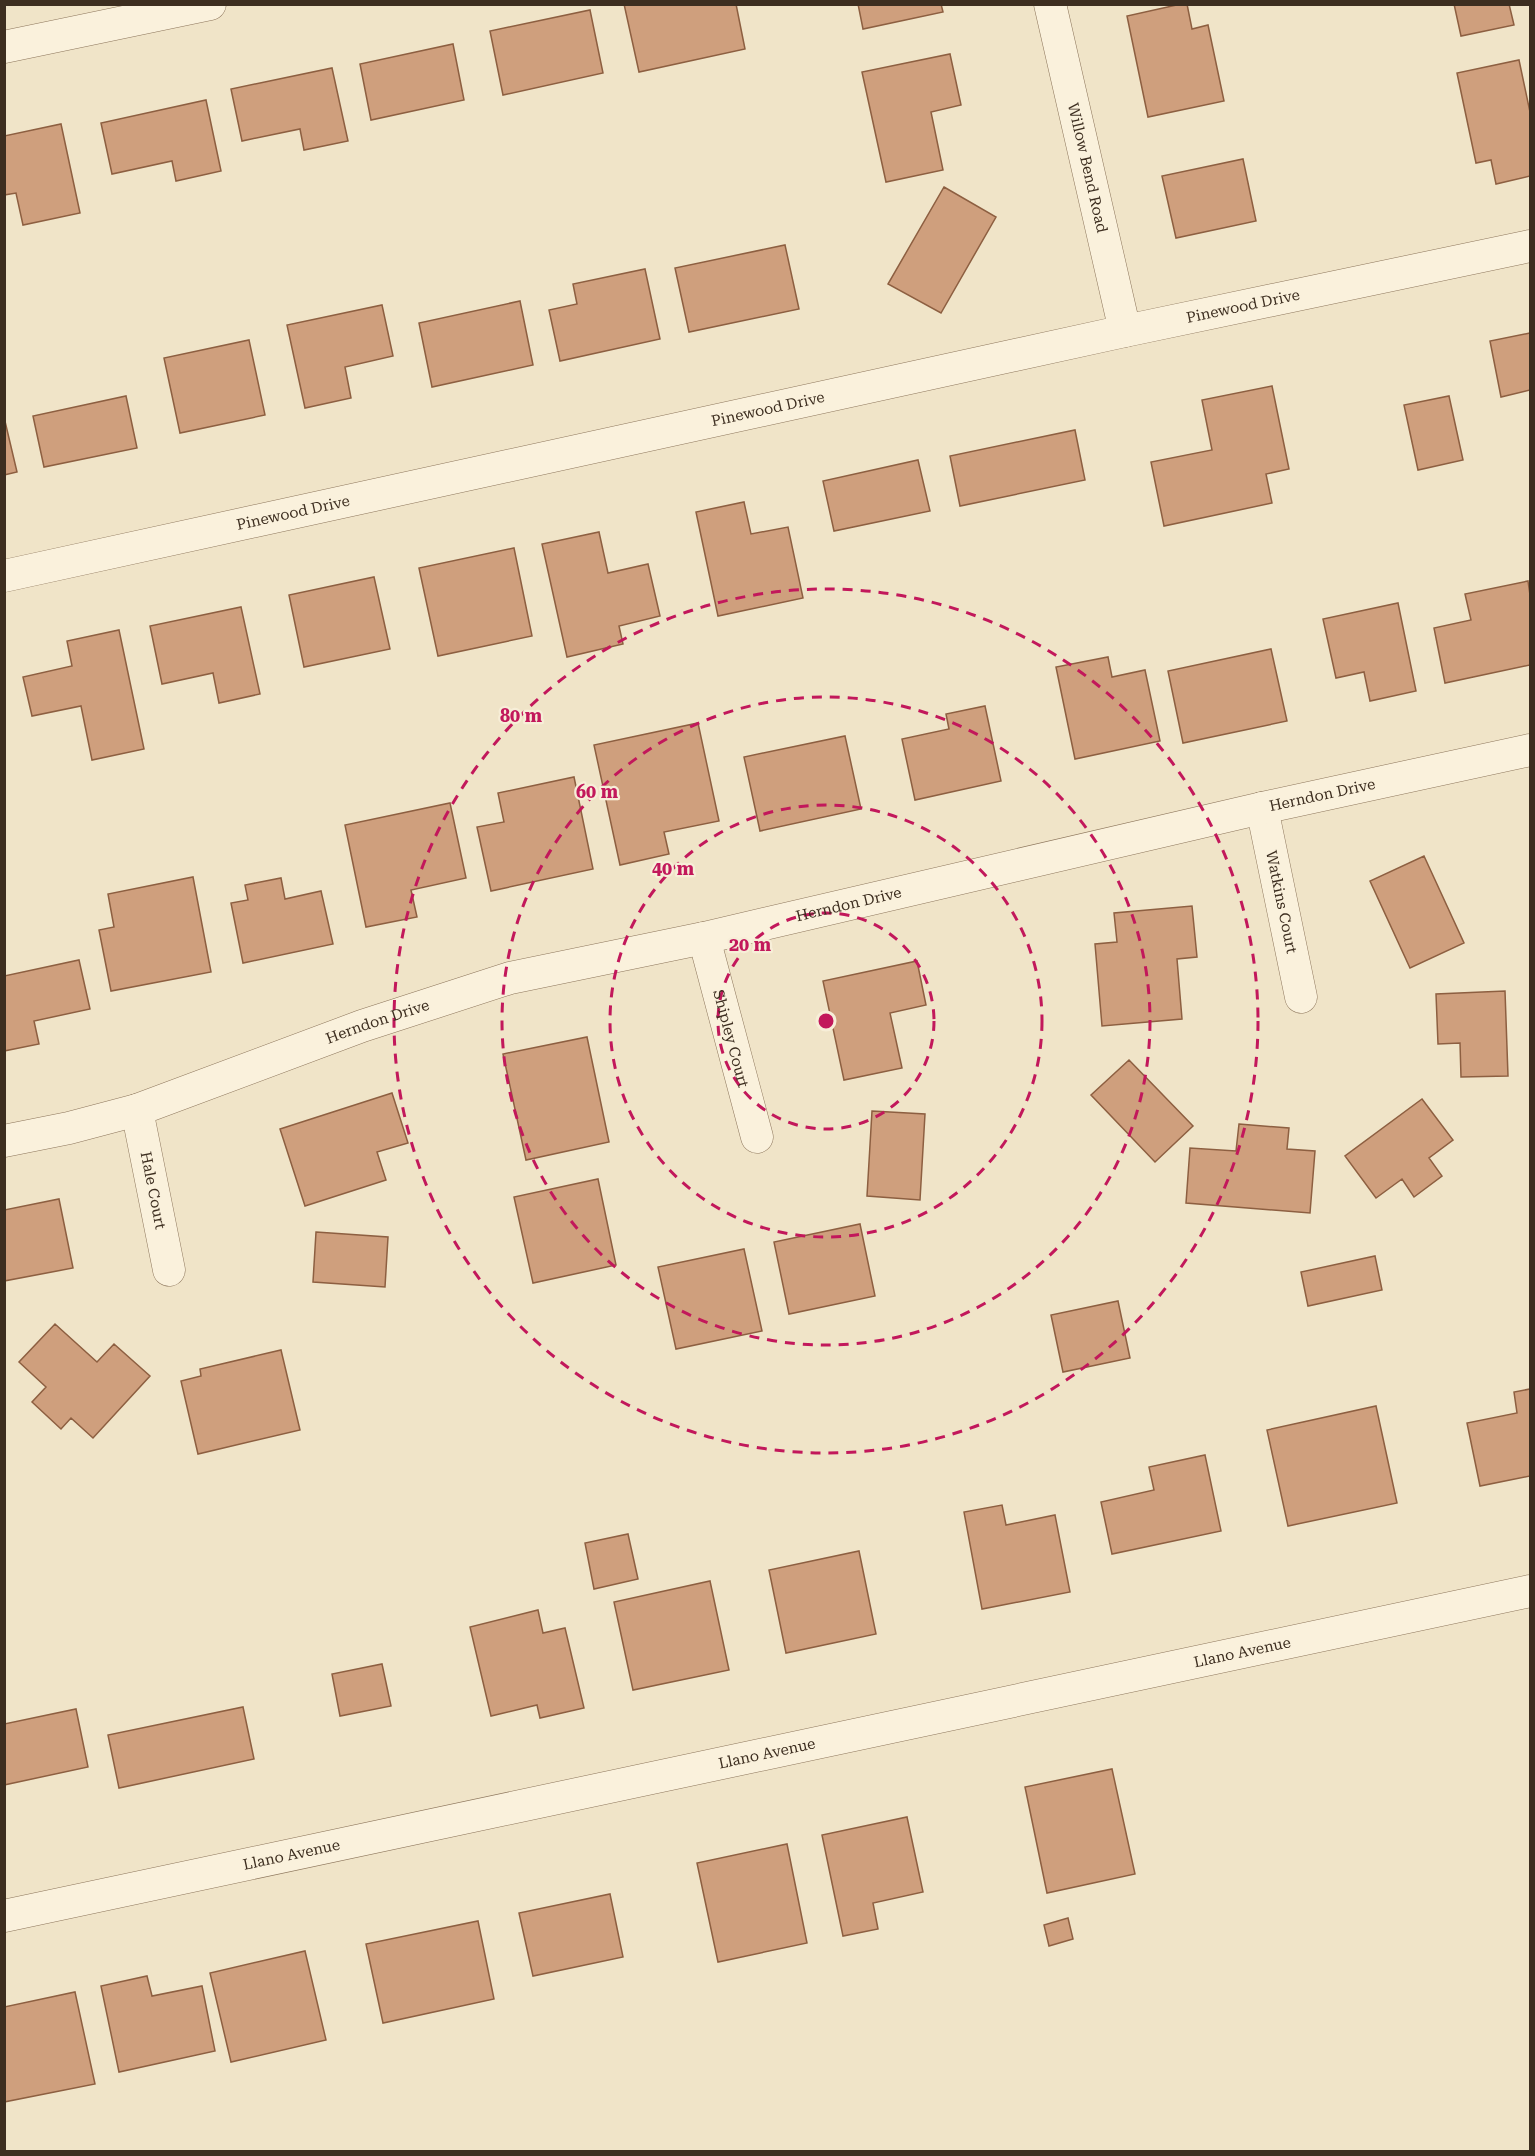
<svg xmlns="http://www.w3.org/2000/svg" width="1535" height="2156" viewBox="0 0 1535 2156" font-family="'Roboto Serif',serif">
	<rect width="100%" height="100%" fill="#f0e4c8"/>
	<!-- building -->
	<path fill="#cf9f7d" stroke="#8d5f41" stroke-width="1.5" d="M624 4H736L745 49 639 72Z
		M858 4H941L943 12 863 29Z
		M1181 4H1187L1192 29 1208 25 1224 101 1148 117 1127 16Z
		M1454 4H1509L1514 25 1461 36Z
		M590 10 603 73 503 95 490 31Z
		M453 44 464 100 371 120 360 64Z
		M950 54 961 105 931 112 943 170 886 182 862 72Z
		M1519 60 1530 112V176L1496 184 1491 160 1476 163 1457 73Z
		M332 68 348 141 304 150 300 129 242 141 231 89Z
		M206 100 221 171 176 181 172 161 112 174 101 123Z
		M61 124 80 213 23 225 16 193 4 195V136Z
		M1243 159 1256 221 1176 238 1162 176Z
		M944 187 996 217 941 313 888 284Z
		M785 245 799 309 689 332 675 268Z
		M645 269 660 339 560 361 549 310 577 304 573 284Z
		M520 301 533 365 432 387 419 323Z
		M382 305 393 356 345 367 351 398 305 408 287 325Z
		M1530 333V390L1501 397 1490 341Z
		M249 340 265 415 180 433 164 358Z
		M1272 386 1289 469 1266 474 1272 503 1164 526 1151 462 1212 450 1202 400Z
		M126 396 137 448 44 467 33 416Z
		M1449 396 1463 460 1418 470 1404 405Z
		M4 417 17 472 4 475Z
		M1075 430 1085 480 960 506 950 456Z
		M918 460 930 511 834 531 823 481Z
		M744 502 751 534 788 527 803 598 718 616 696 512Z
		M599 532 608 573 648 564 660 616 619 626 623 644 567 657 542 544Z
		M514 548 532 636 438 656 419 568Z
		M374 577 390 649 304 667 289 595Z
		M1528 581 1530 595V665L1445 683 1434 628 1471 620 1465 594Z
		M1398 603 1416 691 1370 701 1364 672 1336 678 1323 619Z
		M241 607 260 694 219 703 213 673 162 684 150 626Z
		M119 630 144 749 92 760 81 706 32 716 23 677 72 666 67 641Z
		M1271 649 1287 721 1183 743 1168 671Z
		M1108 657 1112 677 1145 670 1160 741 1075 759 1056 667Z
		M985 706 1001 781 915 800 902 739 949 729 946 714Z
		M698 723 719 821 664 832 669 854 620 865 594 745Z
		M845 736 861 809 760 831 744 757Z
		M574 777 593 869 491 891 477 827 504 822 498 793Z
		M450 803 466 878 411 890 417 917 366 927 345 825Z
		M1424 856 1464 943 1410 968 1370 881Z
		M193 877 211 972 111 991 99 930 114 927 108 894Z
		M281 878 285 899 321 891 333 944 243 963 231 903 248 900 245 885Z
		M1192 906 1197 957 1177 959 1182 1019 1102 1026 1095 944 1117 942 1114 913Z
		M79 960 90 1009 34 1021 39 1044 4 1051V976Z
		M917 961 926 1005 890 1013 902 1068 844 1080 823 981Z
		M1505 991 1508 1076 1461 1077 1460 1043 1438 1044 1436 994Z
		M587 1037 609 1142 526 1160 503 1054Z
		M1129 1060 1193 1126 1155 1162 1091 1095Z
		M392 1093 408 1143 377 1152 386 1180 305 1206 280 1129Z
		M1422 1099 1453 1140 1429 1158 1442 1176 1414 1197 1402 1179 1376 1198 1345 1156Z
		M872 1111 925 1114 920 1200 867 1196Z
		M1239 1124 1289 1128 1287 1149 1315 1151 1310 1213 1186 1203 1190 1148 1236 1151Z
		M598 1179 616 1265 533 1283 514 1197Z
		M59 1199 73 1268 4 1281V1210Z
		M860 1224 875 1296 789 1314 774 1242Z
		M316 1232 388 1237 385 1287 313 1282Z
		M744 1249 762 1331 676 1349 658 1267Z
		M1375 1256 1382 1290 1308 1306 1301 1272Z
		M1118 1301 1130 1358 1063 1372 1051 1315Z
		M55 1324 97 1362 114 1344 150 1376 93 1438 71 1418 61 1429 32 1402 46 1387 19 1362Z
		M281 1350 300 1430 198 1454 181 1381 201 1376 200 1369Z
		M1530 1389V1476L1480 1486 1467 1423 1517 1413 1514 1392Z
		M1376 1406 1397 1503 1288 1526 1267 1430Z
		M1205 1455 1221 1531 1112 1554 1101 1502 1154 1490 1149 1467Z
		M1002 1505 1006 1525 1055 1515 1070 1592 982 1609 964 1512Z
		M628 1534 638 1579 594 1589 585 1543Z
		M859 1551 876 1634 786 1653 769 1570Z
		M710 1581 729 1670 633 1690 614 1602Z
		M538 1610 543 1633 565 1628 584 1708 540 1718 537 1705 491 1716 470 1627Z
		M382 1664 391 1706 340 1716 332 1674Z
		M243 1707 254 1759 119 1788 108 1735Z
		M76 1709 88 1767 4 1785V1724Z
		M1112 1769 1135 1874 1047 1893 1025 1787Z
		M907 1817 923 1892 873 1903 878 1929 843 1936 822 1835Z
		M787 1844 807 1943 718 1962 697 1863Z
		M610 1894 623 1957 533 1976 519 1913Z
		M1068 1918 1073 1939 1049 1946 1044 1925Z
		M478 1921 494 1999 383 2023 366 1944Z
		M305 1951 326 2040 231 2062 210 1973Z
		M147 1976 152 1996 202 1986 215 2051 119 2072 101 1986Z
		M75 1992 95 2084 4 2102V2007Z"/>
	<g fill="none" stroke-linecap="round" stroke-linejoin="round">
		<!-- street casing -->
		<g stroke="#8d765c" stroke-width="33">
			<g id="street">
				<path id="s1" d="M1050 4 1125 331"/>
				<path d="M4 47 210 4"/>
				<path id="s2" d="M4 576 1125 331 1530 246"/>
				<path id="s3" d="M1262 808 1301 997"/>
				<path id="s4" d="M704 938 757 1137"/>
				<path id="s5" d="M137 1110 169 1270"/>
				<path id="s6" d="M4 1141 69 1128 137 1110 362 1026 510 978 704 938 1262 808 1530 750"/>
				<path id="s7" d="M4 1916 1530 1591"/>
			</g>
		</g>
		<!-- street -->
		<use href="#street" stroke="#faf1dc" stroke-width="32"/>
	</g>
	<!-- distance rings -->
	<g fill="none" stroke="#c2185b" stroke-width="3" stroke-dasharray="10 8">
		<circle cx="826" cy="1021" r="108"/>
		<circle cx="826" cy="1021" r="216"/>
		<circle cx="826" cy="1021" r="324"/>
		<circle cx="826" cy="1021" r="432"/>
	</g>
	<g text-anchor="middle" dominant-baseline="central" stroke-width="4.5" stroke-linejoin="round" paint-order="stroke">
		<!-- street labels -->
		<g font-size="15" fill="#3d2e20" stroke="#f7eed8">
			<text stroke="none"><textPath href="#s1" startOffset="168">Willow Bend Road</textPath></text>
			<text stroke="none"><textPath href="#s2" startOffset="1268">Pinewood Drive</textPath></text>
			<text stroke="none"><textPath href="#s2" startOffset="782">Pinewood Drive</textPath></text>
			<text stroke="none"><textPath href="#s2" startOffset="296">Pinewood Drive</textPath></text>
			<text stroke="none"><textPath href="#s6" startOffset="1365">Herndon Drive</textPath></text>
			<text stroke="none"><textPath href="#s3" startOffset="96">Watkins Court</textPath></text>
			<text stroke="none"><textPath href="#s6" startOffset="879">Herndon Drive</textPath></text>
			<text stroke="none"><textPath href="#s6" startOffset="393">Herndon Drive</textPath></text>
			<text stroke="none"><textPath href="#s4" startOffset="104">Shipley Court</textPath></text>
			<text stroke="none"><textPath href="#s5" startOffset="82">Hale Court</textPath></text>
			<text stroke="none"><textPath href="#s7" startOffset="1266">Llano Avenue</textPath></text>
			<text stroke="none"><textPath href="#s7" startOffset="780">Llano Avenue</textPath></text>
			<text stroke="none"><textPath href="#s7" startOffset="294">Llano Avenue</textPath></text>
		</g>
	</g>
	<circle cx="826" cy="1021" r="9" fill="#c2185b" stroke="#f7eed8" stroke-width="3"/>
	<g font-size="18" text-anchor="middle" font-weight="bold" fill="#c2185b" stroke="#f7eed8" stroke-width="4.5" stroke-linejoin="round" paint-order="stroke">
		<text x="521" y="722">80 m</text>
		<text x="597" y="798">60 m</text>
		<text x="673" y="875">40 m</text>
		<text x="750" y="951">20 m</text>
	</g>
	<!-- border -->
	<rect width="1535" height="2156" fill="none" stroke="#3d2e20" stroke-width="12"/>
</svg>
